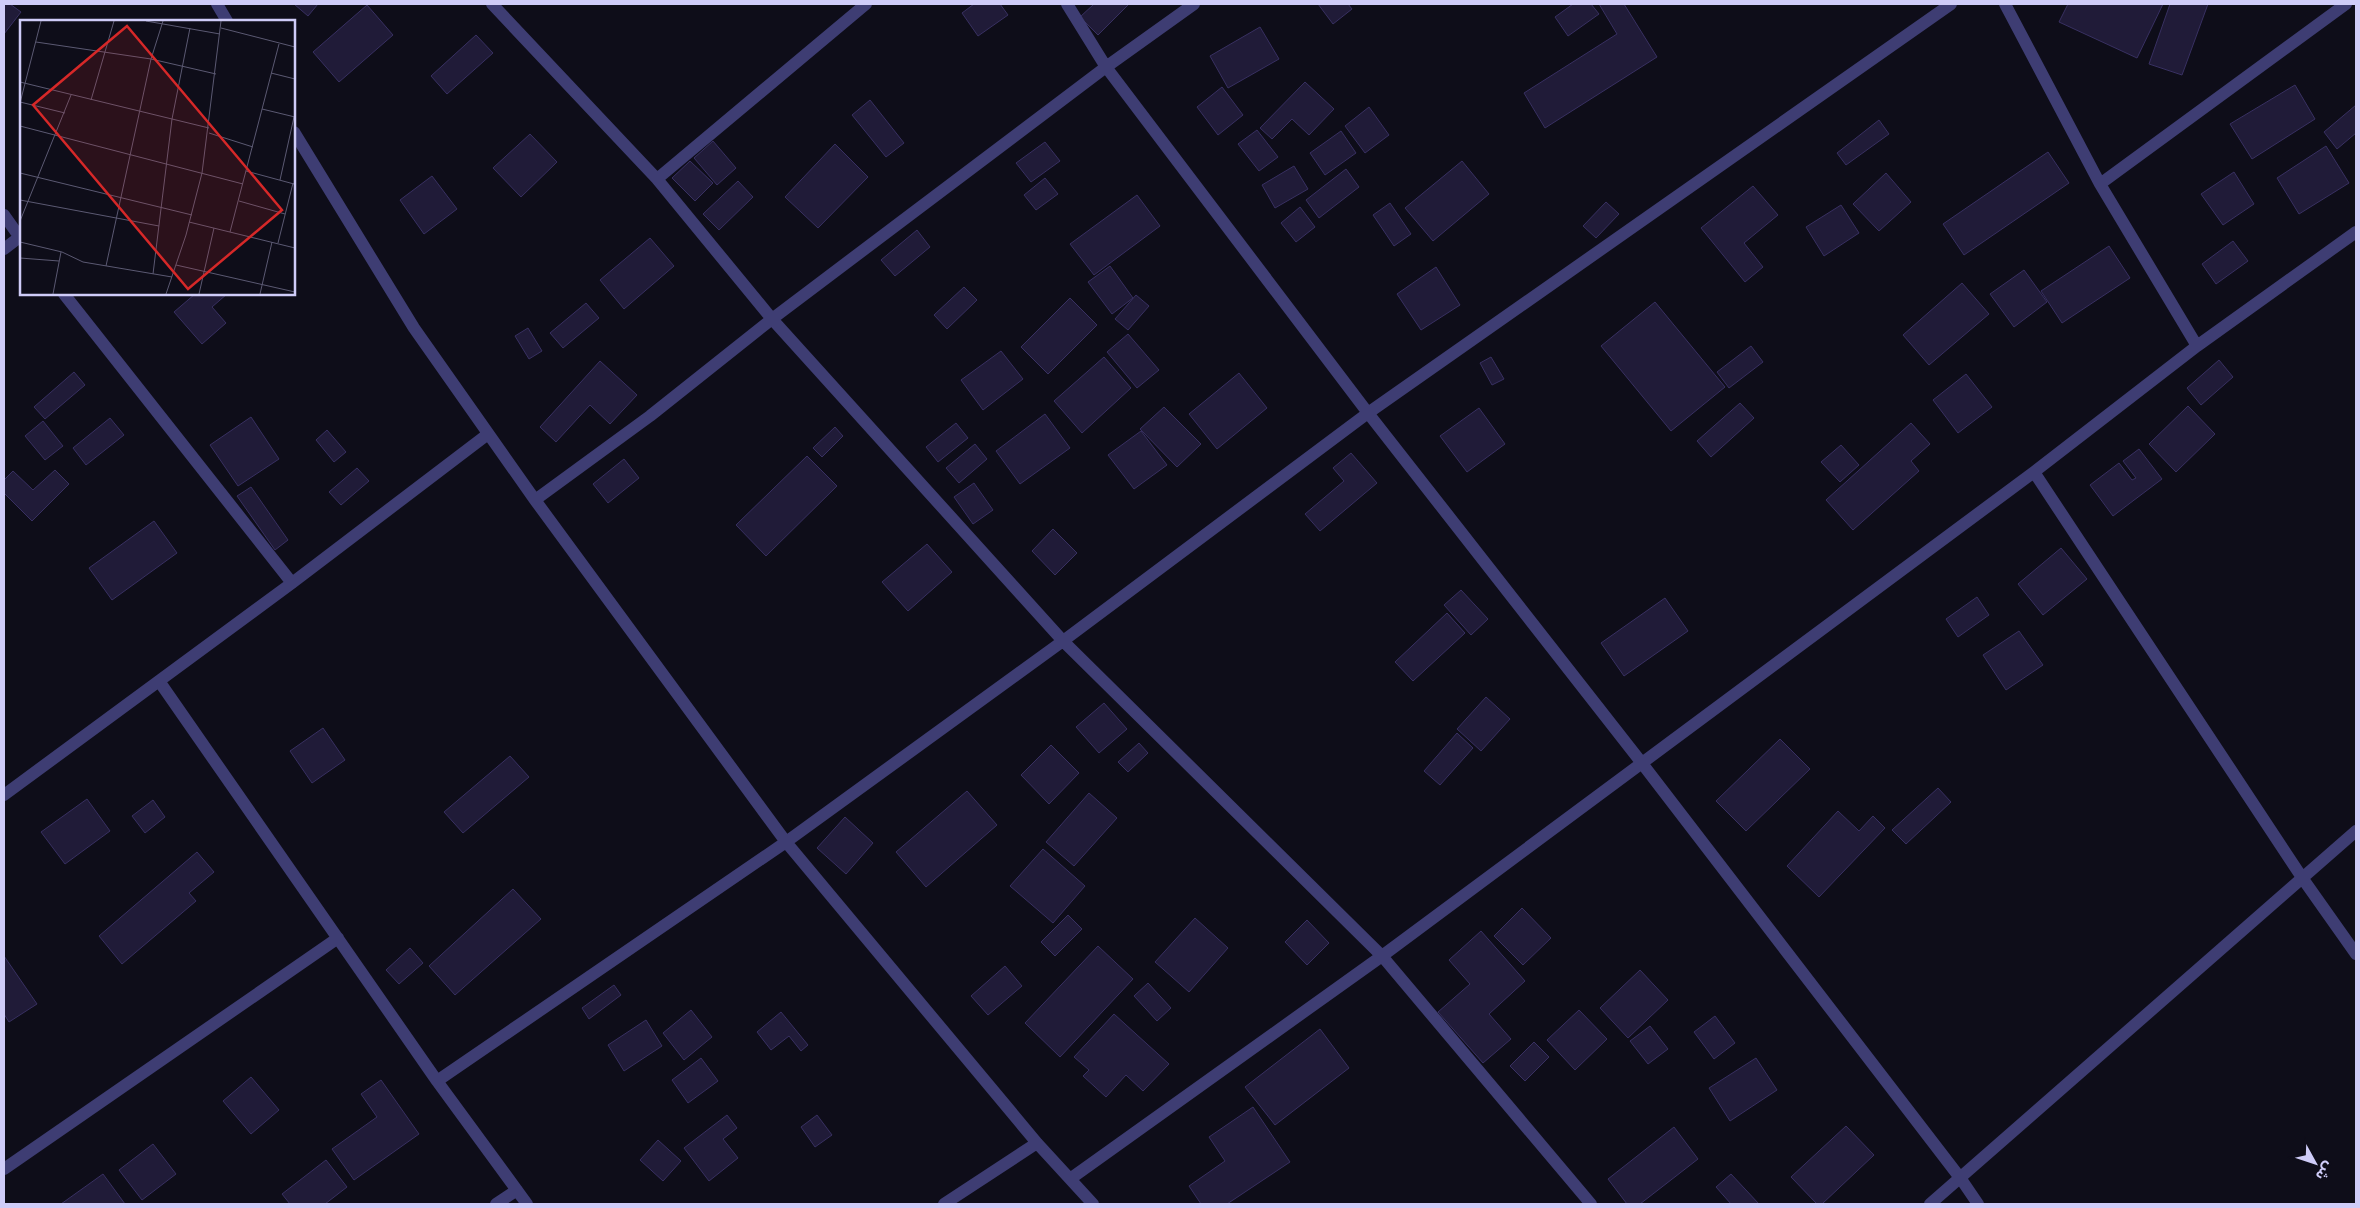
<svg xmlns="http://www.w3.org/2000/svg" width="2360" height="1208" viewBox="0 0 2360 1208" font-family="Mulish,'Noto Sans Arabic',sans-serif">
	<rect width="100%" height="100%" fill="#0e0d19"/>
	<!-- building -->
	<path fill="#201b38" stroke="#383061" d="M6 4H10L21 12 4 34V6Z
		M294 4H318L308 16Z
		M974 4H1000L1008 15 978 36 962 13Z
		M1094 4H1129L1098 35 1080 17Z
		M1318 4H1348L1352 9 1333 24Z
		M1573 4H1591L1599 14 1568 36 1555 17Z
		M1599 4H1624L1657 57 1545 128 1524 93 1617 34Z
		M2068 4H2163L2137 58 2059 22Z
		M2170 4H2208L2182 75 2149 64Z
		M367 5 393 35 339 82 313 52Z
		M1260 27 1279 59 1228 88 1210 56Z
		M476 35 493 53 447 94 431 76Z
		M1305 82 1334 109 1309 135 1292 119 1272 139 1260 128Z
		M2295 85 2315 119 2252 159 2230 124Z
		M1222 87 1243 115 1218 135 1197 107Z
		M870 100 904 143 886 157 852 115Z
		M2356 105V133L2337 149 2324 132Z
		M1369 107 1389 135 1365 153 1345 126Z
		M1879 120 1889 134 1846 165 1837 153Z
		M1257 130 1278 157 1259 171 1238 144Z
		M1341 131 1356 153 1325 175 1310 153Z
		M530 134 557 162 521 197 493 168Z
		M713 141 736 168 717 185 694 158Z
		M1045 142 1060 161 1031 182 1016 163Z
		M835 144 868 177 818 228 785 197Z
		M2326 146 2349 183 2299 214 2277 178Z
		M2048 152 2069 183 1964 255 1943 224Z
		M690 161 713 183 695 201 672 178Z
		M1462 161 1489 194 1433 241 1405 208Z
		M1294 166 1308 189 1275 208 1262 185Z
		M1346 169 1359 187 1319 218 1306 200Z
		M2234 172 2254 204 2223 225 2201 194Z
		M1886 173 1911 202 1879 231 1853 204Z
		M432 176 457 209 424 234 400 200Z
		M1045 178 1058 194 1036 210 1024 195Z
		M738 181 753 197 719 230 703 214Z
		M1753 186 1778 215 1744 243 1763 267 1745 282 1701 228Z
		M1137 195 1160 226 1094 275 1070 244Z
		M1606 202 1619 214 1596 238 1583 226Z
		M1390 203 1411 234 1394 246 1373 215Z
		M1841 205 1859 233 1824 256 1806 227Z
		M1300 207 1315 227 1296 242 1281 223Z
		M917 230 930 247 895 276 881 260Z
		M650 238 674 266 624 309 600 280Z
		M2233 241 2248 261 2216 284 2202 264Z
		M2109 246 2130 278 2062 323 2041 291Z
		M1110 266 1133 298 1112 314 1088 282Z
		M1436 267 1460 305 1421 330 1397 294Z
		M2024 270 2047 302 2014 327 1990 294Z
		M1962 283 1989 314 1929 365 1903 335Z
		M964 287 977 300 947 329 934 315Z
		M195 294H227L212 307 226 323 202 344 174 312Z
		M1136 295 1149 306 1128 330 1115 319Z
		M1070 298 1097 325 1048 374 1021 347Z
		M1655 302 1725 387 1671 431 1601 346Z
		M586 303 599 318 563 348 550 333Z
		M528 328 542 351 529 359 515 336Z
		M1128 334 1159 370 1137 388 1107 352Z
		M1751 346 1763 362 1729 388 1717 372Z
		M1001 351 1023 379 983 410 961 380Z
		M1104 357 1131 388 1082 433 1054 401Z
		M1491 357 1504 379 1492 385 1480 363Z
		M2219 360 2233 377 2201 405 2187 388Z
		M600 361 637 395 610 424 590 405 556 442 540 427Z
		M74 372 85 385 45 419 34 407Z
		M1239 373 1267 408 1217 449 1189 414Z
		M1966 374 1992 407 1958 433 1933 400Z
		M1740 403 1754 418 1711 457 1697 441Z
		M2188 406 2215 434 2176 472 2149 444Z
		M1164 407 1201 444 1177 467 1140 429Z
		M1479 408 1505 444 1467 472 1440 436Z
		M1045 414 1070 448 1020 484 996 451Z
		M251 417 279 459 238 486 210 445Z
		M110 418 124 435 86 465 73 448Z
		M43 421 63 446 45 460 25 436Z
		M956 423 968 438 938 462 926 447Z
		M1911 423 1930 444 1911 461 1919 471 1853 530 1826 500Z
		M835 427 843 436 822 457 813 448Z
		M327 430 346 452 334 462 316 440Z
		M1141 431 1167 465 1134 489 1108 455Z
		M975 444 987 459 959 483 946 468Z
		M1841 445 1859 465 1840 482 1821 462Z
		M2139 449 2162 479 2113 516 2090 485 2119 463 2132 480 2136 478 2123 461Z
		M1351 453 1377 483 1320 531 1305 514 1344 481 1333 468Z
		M807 456 837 486 766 556 736 525Z
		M624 459 639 478 608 503 593 484Z
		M357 468 369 481 341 505 329 492Z
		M55 470 69 484 32 521 4 493V480L13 471 33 490Z
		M974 483 993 510 973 524 954 497Z
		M251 487 288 540 275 550 237 496Z
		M154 521 177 553 112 600 89 568Z
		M1053 529 1077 553 1055 575 1032 551Z
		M927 544 952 572 908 611 882 582Z
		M2061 548 2087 579 2043 615 2018 584Z
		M1461 590 1488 619 1471 635 1444 605Z
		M1977 597 1989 615 1958 637 1946 619Z
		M1665 598 1688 631 1624 676 1601 643Z
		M1447 613 1465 633 1413 681 1395 662Z
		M2019 631 2043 665 2006 690 1983 655Z
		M1486 697 1510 719 1481 751 1457 729Z
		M1104 703 1127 729 1099 753 1076 727Z
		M323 728 345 760 312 783 290 751Z
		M1457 733 1473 748 1440 785 1424 771Z
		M1780 739 1810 769 1746 831 1716 801Z
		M1139 743 1148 753 1128 772 1118 762Z
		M1051 745 1079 773 1049 804 1021 775Z
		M510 756 529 777 463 833 444 812Z
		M1938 788 1951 802 1906 844 1892 830Z
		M967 791 997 825 926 887 896 852Z
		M1089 793 1117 818 1074 866 1046 842Z
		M87 799 110 831 65 864 41 832Z
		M153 800 165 817 145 833 132 816Z
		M1838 811 1859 831 1873 816 1885 828 1819 897 1787 866Z
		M845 817 873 843 846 874 817 848Z
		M1043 849 1085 886 1053 923 1010 886Z
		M197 852 214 872 189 893 196 901 122 964 99 936Z
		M513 889 541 919 455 995 429 966Z
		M1522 908 1551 938 1523 965 1494 936Z
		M1068 915 1082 929 1055 956 1041 942Z
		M1195 918 1228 948 1189 992 1155 962Z
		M1307 920 1329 943 1307 965 1285 942Z
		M1481 931 1525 981 1489 1014 1511 1039 1483 1063 1438 1012 1470 984 1449 960Z
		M1098 946 1133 979 1060 1057 1025 1023Z
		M410 948 423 963 399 984 386 970Z
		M4 956 37 1004 9 1022 4 1014Z
		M1005 966 1022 986 988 1015 971 996Z
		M1640 970 1668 1000 1628 1038 1600 1008Z
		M1148 983 1171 1008 1157 1021 1134 996Z
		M614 985 621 995 589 1019 582 1008Z
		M691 1010 712 1037 684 1060 663 1033Z
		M1579 1010 1607 1039 1575 1070 1547 1040Z
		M781 1012 808 1045 801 1051 789 1036 771 1050 757 1032Z
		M1114 1014 1169 1064 1143 1091 1126 1075 1106 1097 1083 1076 1089 1070 1074 1057Z
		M1715 1016 1735 1043 1714 1059 1694 1032Z
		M646 1020 662 1046 624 1071 608 1045Z
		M1650 1026 1668 1049 1648 1064 1630 1041Z
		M1320 1029 1349 1068 1275 1125 1245 1087Z
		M1534 1042 1549 1057 1525 1081 1510 1066Z
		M701 1058 718 1081 688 1103 672 1080Z
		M1756 1058 1777 1090 1730 1121 1709 1088Z
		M251 1077 279 1110 251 1134 223 1101Z
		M381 1080 419 1134 354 1180 332 1149 377 1117 361 1094Z
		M1253 1107 1290 1162 1227 1204H1201L1189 1186 1225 1161 1209 1137Z
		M727 1115 737 1128 723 1139 738 1158 709 1181 684 1148Z
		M817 1115 832 1135 815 1147 801 1127Z
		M1846 1126 1874 1155 1822 1204H1817L1791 1177Z
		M1674 1127 1698 1159 1640 1204H1627L1608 1179Z
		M658 1140 681 1161 663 1181 640 1160Z
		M153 1144 176 1174 142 1200 119 1170Z
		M326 1160 347 1187 325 1204H290L282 1194Z
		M103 1174 125 1204H61Z
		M1731 1174 1759 1204H1731L1716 1187Z"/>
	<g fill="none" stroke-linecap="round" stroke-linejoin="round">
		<!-- minor -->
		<path stroke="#3e3d73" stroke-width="12" d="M217 4 227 21
			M492 4 657 179 772 319 1063 641 1382 956 1591 1204
			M1067 4 1106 67 1368 413 1641 762 1961 1179 1978 1204
			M2005 4 2100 184 2197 346
			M294 132 414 328 535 500 786 842 1037 1143 1093 1204
			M657 179 866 4
			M2100 184 2346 4
			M4 215 21 239
			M4 249 21 236
			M64 294 292 583
			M2034 472 2303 879 2356 954
			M535 500 650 416 772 319 1106 67 1194 4
			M159 681 437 1081 527 1204
			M4 795 292 583 488 434
			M437 1081 786 842 1063 641 1368 413 1951 4
			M4 1169 338 938
			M1070 1179 1382 956 2034 472 2197 346 2356 232
			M496 1204 517 1190
			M944 1204 1037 1143
			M1930 1204 2356 831"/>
	</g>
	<!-- overview -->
	<g transform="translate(20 20)">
		<rect width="275" height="275" fill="#0e0d19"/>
		<path fill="none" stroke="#5b5972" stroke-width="1" d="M126 1 200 14M201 8 275 27M16 22 131 39 196 54M251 53 275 59M0 62 189 108M71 80 94 1M0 82 45 93M0 83 21 1M242 89 275 97M0 106 223 164M189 113 233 127M226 151 274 164M0 153 172 195M260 160 274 97M0 180 139 206M219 181 265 194M0 201 51 75M169 202 275 228M210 212 259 24M0 222 42 232 63 242 152 257M258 223 273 163M0 238 39 241M156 245 275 272M86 246 131 39 143 1M133 254 152 99 170 8M33 274 41 232M146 274 166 215 182 153 201 1M179 274 194 208M240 274 252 222"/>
		<path fill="#d62828" fill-opacity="0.15" stroke="#d62828" stroke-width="2.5" d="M107 6 262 190 168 269 13 85Z"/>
		<rect width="275" height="275" fill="none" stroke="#cfccf8" stroke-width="2.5"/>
	</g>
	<!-- border -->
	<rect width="2360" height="1208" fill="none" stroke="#cfccf8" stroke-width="10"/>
	<!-- north arrow -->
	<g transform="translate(2315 1163) rotate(130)" stroke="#0e0d19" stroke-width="4" paint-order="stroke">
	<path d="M0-4L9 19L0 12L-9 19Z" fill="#cfccf8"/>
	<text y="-8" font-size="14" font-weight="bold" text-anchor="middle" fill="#cfccf8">ش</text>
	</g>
</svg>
